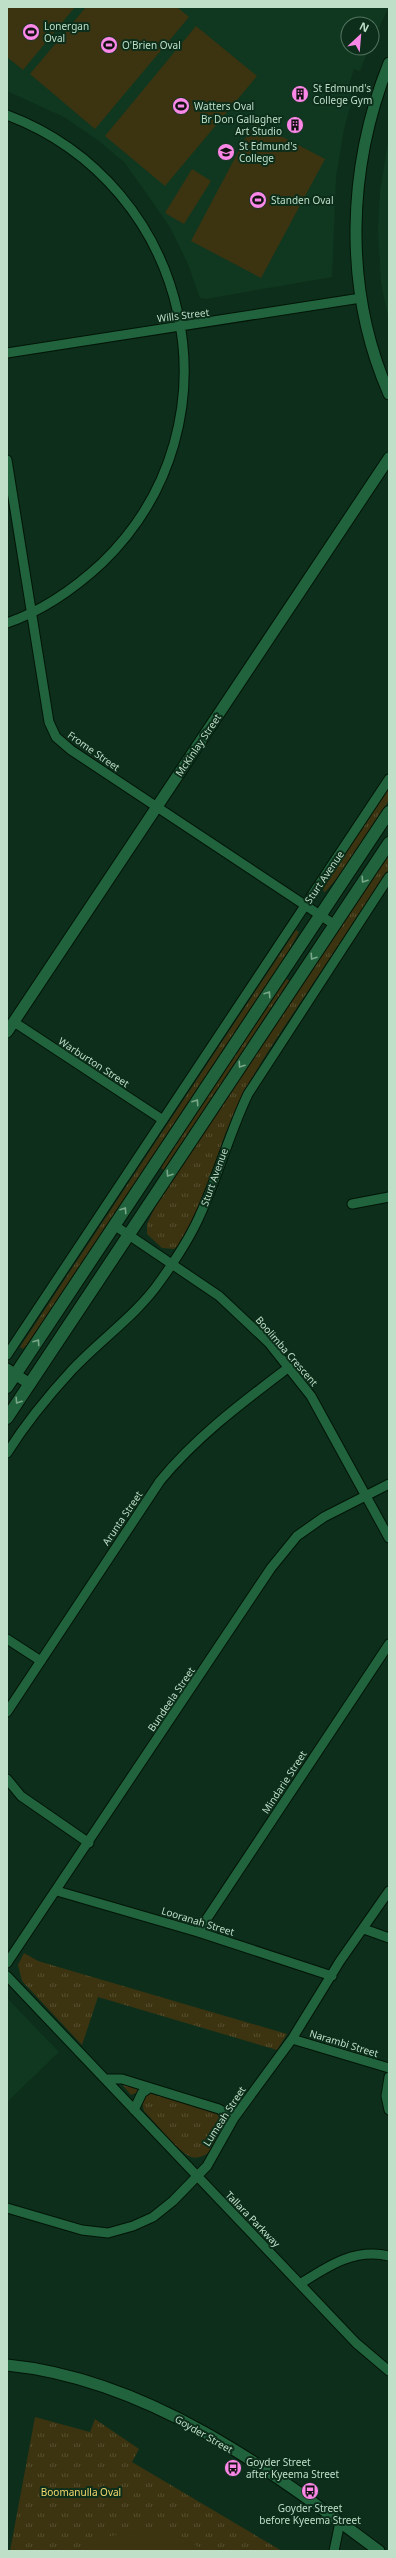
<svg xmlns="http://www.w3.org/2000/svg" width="396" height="2558" viewBox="0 0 396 2558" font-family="'Noto Sans',sans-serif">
	<defs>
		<pattern id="grass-tufts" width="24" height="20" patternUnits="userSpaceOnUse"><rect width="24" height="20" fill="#3c3310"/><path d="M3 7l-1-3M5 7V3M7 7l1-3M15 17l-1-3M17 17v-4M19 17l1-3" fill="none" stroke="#565031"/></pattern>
	</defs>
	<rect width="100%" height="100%" fill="#0c2e1a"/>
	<!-- built -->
	<path fill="#103820" d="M7 7H389L372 42V24H348V48H369L360 71 354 69 348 88 352 89 350 94 353 96 344 129 336 177 332 277 206 299 200 298 188 264 170 227 125 163 99 141 64 117 7 91Z
		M389 136V321L381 283 378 228 380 192Z
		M7 1998 59 2052 7 2102Z"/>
	<!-- grass -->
	<path fill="url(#grass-tufts)" d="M389 786V800L339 876 325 892 323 891 326 881Z
		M389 853V869C359 913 330 958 300 1003 274 1042 247 1081 229 1125 217 1151 195 1236 174 1249L162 1248 147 1234V1224L156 1205Z
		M296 930 299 932 288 952 36 1333 23 1349 20 1347Z
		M285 978 290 981 284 992 165 1171 161 1168 169 1154Z
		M24 1953 38 1961 287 2034 277 2050 98 1997 82 2045 22 1981 18 1965Z
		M120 2082 141 2088V2091L131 2095Z
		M152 2092 219 2113C230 2128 211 2163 191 2157 178 2152 155 2122 144 2111L142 2102 147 2094Z
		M35 2417 90 2432 95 2419 139 2449 132 2462 282 2551H10Z"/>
	<!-- garden -->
	<path fill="#3c3310" d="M7 7H75L23 70 7 57Z
		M86 7H177L189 17 95 129 30 74Z
		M196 26 257 76 165 186 105 136Z
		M254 122 325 159 261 278 191 241Z
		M192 169 211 181 184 224 165 213Z
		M140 2530C164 2531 185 2536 204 2551H85L107 2537Z"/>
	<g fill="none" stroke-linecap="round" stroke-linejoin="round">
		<!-- minor casing -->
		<g stroke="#021408" stroke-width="11">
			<path id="minor" d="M7 115C192 185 246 424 102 563 75 588 42 611 7 623
				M7 353 361 298
				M7 460 49 722 56 737 71 750 335 925
				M14 1022 163 1120
				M352 1204 389 1197
				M114 1225 219 1296 269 1343 311 1396 389 1538
				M7 1355 389 779
				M7 1453C26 1423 48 1396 72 1370 101 1339 137 1315 161 1280 176 1259 190 1238 200 1215 218 1176 229 1134 248 1094L389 877
				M7 1639 41 1661
				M7 1712 160 1481C197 1436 243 1402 289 1367
				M7 1779 21 1796 89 1843
				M57 1891 198 1932 332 1976
				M364 1929 389 1938
				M198 1932 389 1644
				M7 1963 271 1568 297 1536 324 1517 389 1484
				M7 1976 356 2343 389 2371
				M292 2039 389 2068
				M389 2077 386 2096 389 2110
				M105 2079H122L219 2109 234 2118
				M134 2110 142 2093 149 2088
				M7 2208 82 2230 108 2233 133 2226 153 2217 173 2201 207 2166 234 2118 292 2039 340 1961 389 1891
				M300 2284C328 2266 354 2248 389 2256
				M334 2551 340 2522"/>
		</g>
		<!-- tertiary casing -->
		<g stroke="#021408" stroke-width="13">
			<path id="tertiary" d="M389 63C347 168 343 289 389 394
				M7 1032 389 458
				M7 1369 30 1384
				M7 2365C148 2379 269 2469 379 2551"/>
		</g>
		<!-- secondary casing -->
		<g stroke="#021408" stroke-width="14">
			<path id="secondary" d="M7 1387 389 812
				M7 1418 389 843"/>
		</g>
		<!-- minor -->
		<use href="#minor" stroke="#21633c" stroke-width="9"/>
		<!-- tertiary -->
		<use href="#tertiary" stroke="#21633c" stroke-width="11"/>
		<!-- secondary -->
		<use href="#secondary" stroke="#21633c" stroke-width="12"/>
	</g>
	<!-- one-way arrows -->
	<defs><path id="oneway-chevron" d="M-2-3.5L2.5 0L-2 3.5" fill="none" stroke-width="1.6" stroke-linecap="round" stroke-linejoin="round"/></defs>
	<g stroke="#78a789">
		<use href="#oneway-chevron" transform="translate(364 880) rotate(124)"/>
		<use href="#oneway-chevron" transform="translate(313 957) rotate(124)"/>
		<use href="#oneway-chevron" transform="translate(268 994) rotate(-56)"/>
		<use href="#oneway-chevron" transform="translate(241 1065) rotate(124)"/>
		<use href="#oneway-chevron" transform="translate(196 1102) rotate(-56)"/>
		<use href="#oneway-chevron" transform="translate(169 1174) rotate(124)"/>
		<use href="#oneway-chevron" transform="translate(124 1210) rotate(-56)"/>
		<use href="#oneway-chevron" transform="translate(37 1342) rotate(-56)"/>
		<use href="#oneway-chevron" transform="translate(18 1401) rotate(123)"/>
	</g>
	<!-- icons -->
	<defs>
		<g id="stadium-disc" transform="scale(0.9)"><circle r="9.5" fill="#fb87e6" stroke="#0c2e1a"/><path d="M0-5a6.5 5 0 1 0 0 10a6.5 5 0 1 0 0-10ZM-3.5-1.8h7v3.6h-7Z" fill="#111"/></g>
		<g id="building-disc" transform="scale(0.9)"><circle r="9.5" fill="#fb87e6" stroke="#0c2e1a"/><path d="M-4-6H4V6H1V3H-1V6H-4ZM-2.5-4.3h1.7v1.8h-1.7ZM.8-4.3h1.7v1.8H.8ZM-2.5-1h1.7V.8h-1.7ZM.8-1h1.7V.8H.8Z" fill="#111"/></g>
		<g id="school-disc" transform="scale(0.9)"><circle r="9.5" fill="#fb87e6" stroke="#0c2e1a"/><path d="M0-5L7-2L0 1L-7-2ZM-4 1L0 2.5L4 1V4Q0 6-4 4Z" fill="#111"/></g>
		<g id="bus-disc" transform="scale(0.9)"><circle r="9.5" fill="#fb87e6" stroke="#0c2e1a"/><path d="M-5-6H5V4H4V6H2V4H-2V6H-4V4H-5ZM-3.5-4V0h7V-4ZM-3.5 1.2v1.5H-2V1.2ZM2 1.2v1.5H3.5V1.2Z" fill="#111"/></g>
	</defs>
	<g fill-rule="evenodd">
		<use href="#stadium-disc" x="31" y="32"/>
		<use href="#stadium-disc" x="109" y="45"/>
		<use href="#building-disc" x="300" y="94"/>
		<use href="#stadium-disc" x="181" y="106"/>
		<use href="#building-disc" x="295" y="125"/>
		<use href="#school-disc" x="226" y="152"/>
		<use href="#stadium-disc" x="258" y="200"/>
		<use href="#bus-disc" x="233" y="2468"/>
		<use href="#bus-disc" x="310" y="2491"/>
	</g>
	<g text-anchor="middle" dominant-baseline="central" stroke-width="4" stroke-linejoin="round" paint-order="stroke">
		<!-- poi labels -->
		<g font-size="10" fill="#bfdfc8" stroke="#0c2e1a" text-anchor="start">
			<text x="44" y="26">Lonergan<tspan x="44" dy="12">Oval</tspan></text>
			<text x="122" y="45">O'Brien Oval</text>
			<text x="313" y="88">St Edmund's<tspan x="313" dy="12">College Gym</tspan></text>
			<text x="194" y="106">Watters Oval</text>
			<text x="282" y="119" text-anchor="end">Br Don Gallagher<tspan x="282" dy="12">Art Studio</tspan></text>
			<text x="239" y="146">St Edmund's<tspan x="239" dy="12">College</tspan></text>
			<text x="271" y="200">Standen Oval</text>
			<text x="246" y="2462">Goyder Street<tspan x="246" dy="12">after Kyeema Street</tspan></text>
			<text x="310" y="2508" text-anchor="middle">Goyder Street<tspan x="310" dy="12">before Kyeema Street</tspan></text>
		</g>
		<!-- street labels -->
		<g font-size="10" fill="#bfdfc8" stroke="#0c2e1a">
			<text transform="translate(183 315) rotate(-7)">Wills Street</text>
			<text transform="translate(198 745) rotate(-56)">McKinlay Street</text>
			<text transform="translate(94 751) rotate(35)">Frome Street</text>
			<text transform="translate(324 877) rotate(-56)">Sturt Avenue</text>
			<text transform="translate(94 1062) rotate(33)">Warburton Street</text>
			<text transform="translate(214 1177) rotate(-70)">Sturt Avenue</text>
			<text transform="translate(287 1351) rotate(49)">Boolimba Crescent</text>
			<text transform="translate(122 1518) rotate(-56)">Arunta Street</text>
			<text transform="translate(171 1699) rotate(-56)">Bundeela Street</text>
			<text transform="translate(284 1782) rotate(-57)">Mindarie Street</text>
			<text transform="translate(198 1921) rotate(17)">Looranah Street</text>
			<text transform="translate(344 2043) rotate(17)">Narambi Street</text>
			<text transform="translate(224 2116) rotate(-57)">Lumeah Street</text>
			<text transform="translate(253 2219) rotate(46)">Tallara Parkway</text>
			<text transform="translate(204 2434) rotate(30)">Goyder Street</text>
		</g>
		<!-- park labels -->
		<g font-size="10" fill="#f6d96e" stroke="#0c2e1a">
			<text x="81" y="2492">Boomanulla Oval</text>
		</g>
	</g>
	<!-- border -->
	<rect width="396" height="2558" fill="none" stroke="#bfdfc8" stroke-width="16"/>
	<!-- north arrow -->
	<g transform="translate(360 36) rotate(26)"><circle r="19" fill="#0c2e1a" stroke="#547560"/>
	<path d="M0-3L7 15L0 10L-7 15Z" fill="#fb87e6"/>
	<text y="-6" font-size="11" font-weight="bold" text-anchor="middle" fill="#bfdfc8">N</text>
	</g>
</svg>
